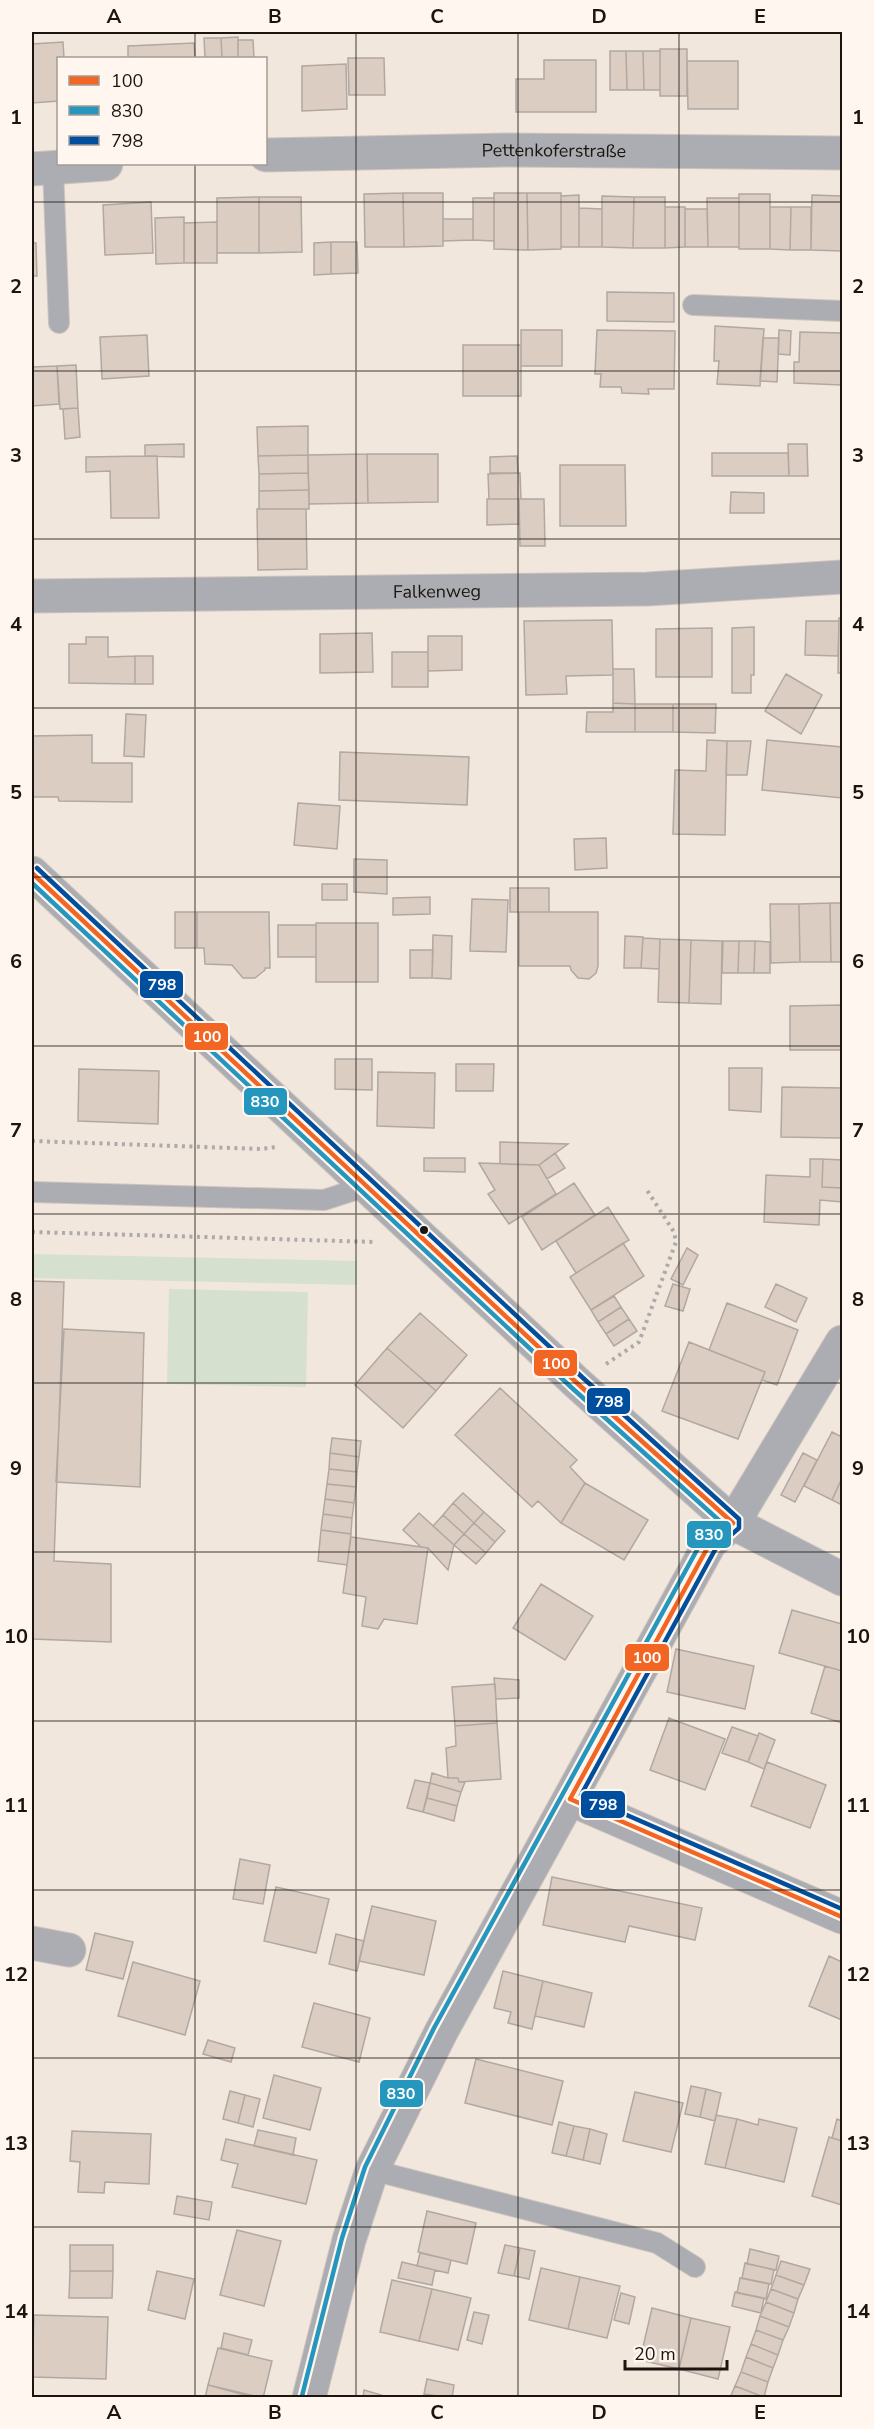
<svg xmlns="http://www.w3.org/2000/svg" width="874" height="2429" viewBox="0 0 874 2429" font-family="'Nunito Sans',sans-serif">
	<rect width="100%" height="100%" fill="#f2e7dd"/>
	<!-- green -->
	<path fill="#d6e0cf" d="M32 1254 357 1261V1285L32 1278Z
		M169 1289 308 1292 306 1387 167 1384Z"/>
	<!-- building -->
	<path fill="#dbcdc2" stroke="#b1a8a2" stroke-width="1.5" d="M238 37V58H222L221 38Z
		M204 38H221L222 58H205Z
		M238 40H253L254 58H238Z
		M63 42 64 58H58V101L32 103V44Z
		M194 43 195 58H128V46Z
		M660 49H687V96H660Z
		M610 51H626L627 90H610Z
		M626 51H643L644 90H627Z
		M643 51H660V90H644Z
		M348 58H384L385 95H349Z
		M544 60H596V112H516V79H544Z
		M687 61H738V109H688Z
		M346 64 347 109 302 111V66Z
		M403 193 404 247H365L364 194Z
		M403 193H443V246L404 247Z
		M494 193H527L528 250 494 249Z
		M527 193H561V249L528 250Z
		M739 194H770V249H739Z
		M579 195V247H561V196Z
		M812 195 842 196V251L811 250Z
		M602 196 634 197 633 248 602 247Z
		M259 197V253H217V198Z
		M259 197H301L302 252 259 253Z
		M634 197H665V248H633Z
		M473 198H494V241L473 240Z
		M707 198H739V247H708Z
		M151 202 153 253 105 255 103 205Z
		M665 207H685V247L665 248Z
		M770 207H791L790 250 770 249Z
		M791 207H811V250H790Z
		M579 208 602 209V247H579Z
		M685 209H707L708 247H685Z
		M184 217V263L156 264 155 218Z
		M443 219H473V240L443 241Z
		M217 222V263H184V223Z
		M331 242V274L314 275V243Z
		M331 242H357L358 273 331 274Z
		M32 243H36L37 276H32Z
		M607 292 674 293V322L607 321Z
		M715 326 764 329 760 386 717 384 719 361H714Z
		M521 330H562V366H521Z
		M597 330 675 331 674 389H648L649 394 622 393 621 387H600L601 374H595Z
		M779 330 791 331 790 355 778 354Z
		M800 332 842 333V385L794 383V362H799Z
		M147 335 149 376 102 379 100 337Z
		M763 338H779L777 382 760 381Z
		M463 345H521V396H463Z
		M76 365 78 408 60 409 57 366Z
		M57 366 59 404 32 406V367Z
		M78 408 80 437 65 439 63 409Z
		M308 426V455L258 456 257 427Z
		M184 444V457L145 456V445Z
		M788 444H807L808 476H789Z
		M712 453H788L789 476H712Z
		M367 454 368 503 309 504 308 455Z
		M367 454H438V502L368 503Z
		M308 455V473L259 474 258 456Z
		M145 456H157L159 518H111L110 471 86 472V457Z
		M517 456 518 473H490V457Z
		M560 465H625L626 526H560Z
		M308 473 309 490 259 491V474Z
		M520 473 521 499H489L488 474Z
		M309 490V509H259V491Z
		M731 492 764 493V513H730Z
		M487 499H519V524L487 525Z
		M519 499H544L545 546H520Z
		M257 509H306L307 569 258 570Z
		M839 618H842V673H838Z
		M612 620 613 675 566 676 567 694 526 695 524 621Z
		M806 621H839L838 656 805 655Z
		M754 627V675H751V693H732V628Z
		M712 628V677H656V629Z
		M372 633 373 672 320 673V634Z
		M428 636H462V670L428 671Z
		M86 637H108V657L135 656V684L69 683V644H86Z
		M392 652H428V687H392Z
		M135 656H153V684H135Z
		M613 669H634L635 704 613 703Z
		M786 674 822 695 801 734 765 711Z
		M613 703 635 704V732H586L587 712H613Z
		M635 704H673V732H635Z
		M673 704H716L715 733 673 732Z
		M126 714 146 715 144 757 124 756Z
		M92 735V763H132V802L59 801 58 797H32V736Z
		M707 740 727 741 725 835 673 834 675 770 706 771Z
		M767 740 842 747V798L762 790Z
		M727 741H751L747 775H726Z
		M340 752 469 757 467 805 339 800Z
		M298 803 340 806 337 849 294 845Z
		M606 838 607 868 575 870 574 839Z
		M354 859 387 860V894L354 892Z
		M322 884H347V900H322Z
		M510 888H549V912H510Z
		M430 897V914L393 915V898Z
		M472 899 508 900 506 952 470 951Z
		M830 903 831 962H800L799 904Z
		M830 903H842V962H831Z
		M770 904H799L800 962 771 963Z
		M175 912H197V948H175Z
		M197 912H269L270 968H265V970L255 978H243L232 965 205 964 204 948H197Z
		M519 912H598V966L596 973 589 979 578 978 571 970 570 966H519Z
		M316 923H378V982H316Z
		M278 925H316V957H278Z
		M433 935 452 936 451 979 432 978Z
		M625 936 643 937 641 968H624Z
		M643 938 660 939 659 969 641 968Z
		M660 939 691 940 689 1003 658 1002Z
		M691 940 722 941 721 1004 689 1003Z
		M723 941H739L738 973H722Z
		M739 941H755L754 973H738Z
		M755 941 770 942V973H754Z
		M410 950H433L432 978H410Z
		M842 1005V1050H790V1006Z
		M335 1059H372V1090L335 1089Z
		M456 1064H494L493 1091H456Z
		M729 1068H762L761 1112 729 1110Z
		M79 1069 159 1071 158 1124 78 1121Z
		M378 1072 435 1073 434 1128 377 1126Z
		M782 1087 842 1088V1138L781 1137Z
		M500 1142 568 1144 539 1165 500 1164Z
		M555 1153 565 1168 547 1179 539 1165Z
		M424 1158H465V1172L424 1171Z
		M810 1159H823L822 1187 842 1188V1202L820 1200 819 1225 764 1222 766 1175 810 1177Z
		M823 1159 842 1160V1188L822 1187Z
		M479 1163 539 1165 556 1194 509 1224 488 1194 495 1190Z
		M574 1183 595 1215 542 1250 522 1217Z
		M608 1207 629 1240 576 1273 556 1241Z
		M623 1243 644 1276 591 1310 570 1277Z
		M687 1248 698 1255 683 1285 671 1279Z
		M32 1281 64 1282 54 1561 111 1564V1642L32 1639Z
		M673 1284 690 1289 683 1311 665 1306Z
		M776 1284 807 1298 796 1322 765 1307Z
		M614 1296 621 1307 598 1322 591 1310Z
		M727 1303 798 1330 777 1385 762 1380 765 1372 709 1350Z
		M621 1307 629 1319 606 1334 598 1322Z
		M420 1313 467 1355 436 1391 387 1348Z
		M629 1319 637 1331 614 1346 606 1334Z
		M64 1329 144 1333 140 1487 56 1482Z
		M689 1342 765 1372 738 1439 662 1411Z
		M387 1348 436 1391 403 1428 355 1385Z
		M500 1388 577 1460 570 1467 585 1483 561 1523 538 1501 532 1507 455 1435Z
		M832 1432 842 1437V1478L832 1500 804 1486Z
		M332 1438 361 1441 359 1457 330 1453Z
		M330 1453 359 1457 357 1472 329 1469Z
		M803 1453 817 1460 795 1502 781 1495Z
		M329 1469 357 1472 356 1487 327 1484Z
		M842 1478V1505L832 1500Z
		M585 1483 648 1520 624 1560 561 1523Z
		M327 1484 356 1487 354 1503 325 1499Z
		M463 1493 484 1512 474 1523 453 1503Z
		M325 1499 354 1503 352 1518 323 1514Z
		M453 1503 474 1523 464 1534 443 1515Z
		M484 1512 505 1531 495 1542 474 1523Z
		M419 1513 454 1545 448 1570 428 1548 421 1547 403 1530Z
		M323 1514 352 1518 351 1534 321 1530Z
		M443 1515 464 1534 454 1545 433 1526Z
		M474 1523 495 1542 486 1553 464 1534Z
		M321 1530 351 1534 347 1565 318 1561Z
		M464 1534 486 1553 476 1564 454 1545Z
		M351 1537 428 1548 417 1624 384 1619 378 1629 362 1626 366 1597 343 1593Z
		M541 1584 593 1616 565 1660 513 1628Z
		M792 1610 842 1624V1671L779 1653Z
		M676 1649 754 1666 745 1709 667 1692Z
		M825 1666 842 1671V1723L811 1713Z
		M494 1678 519 1680V1698L496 1699Z
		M495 1684 497 1723 455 1726 452 1687Z
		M669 1718 725 1739 705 1790 650 1770Z
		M497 1723 501 1779 459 1782 458 1778H448L446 1748 456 1746 455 1726Z
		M732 1727 758 1736 748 1762 722 1753Z
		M759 1733 775 1740 764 1769 748 1762Z
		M767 1762 826 1785 810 1828 751 1806Z
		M432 1773 448 1778H458L459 1782H465L461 1792 430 1783Z
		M415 1780 430 1783 423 1812 407 1808Z
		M430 1783 461 1792 457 1806 427 1798Z
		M427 1798 457 1806 454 1821 423 1812Z
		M240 1859 270 1865 263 1904 233 1899Z
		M552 1877 702 1908 695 1940 629 1926 625 1942 543 1925Z
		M276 1887 329 1899 316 1953 264 1941Z
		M372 1906 436 1921 424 1975 359 1961Z
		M95 1933 133 1942 123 1979 86 1970Z
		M336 1934 364 1941 357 1971 329 1964Z
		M829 1956 842 1962V2020L809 2006Z
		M133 1962 200 1981 185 2035 118 2016Z
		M503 1971 543 1981 532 2029 508 2023 511 2012 494 2008Z
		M543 1981 592 1993 584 2027 535 2016Z
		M314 2003 370 2018 359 2062 302 2047Z
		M208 2040 235 2048 231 2062 203 2054Z
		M476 2059 563 2081 552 2125 465 2103Z
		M274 2075 321 2088 310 2130 263 2118Z
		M691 2086 706 2089 700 2117 685 2114Z
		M706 2089 721 2093 715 2121 700 2117Z
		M230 2091 245 2095 238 2123 223 2119Z
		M635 2092 683 2103 671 2152 623 2141Z
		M245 2095 260 2099 253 2127 238 2123Z
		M716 2115 737 2119 725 2168 705 2164Z
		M737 2119 758 2125 759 2119 797 2128 784 2182 725 2168Z
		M837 2119 842 2121V2141L832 2138Z
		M559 2122 574 2126 566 2156 552 2153Z
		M574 2126 590 2129 583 2160 566 2156Z
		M590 2129 607 2134 600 2164 583 2160Z
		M258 2130 296 2138 293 2155 254 2146Z
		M72 2131 151 2134 149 2184 105 2182 104 2193 78 2192 80 2162 70 2161Z
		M829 2137 842 2141V2205L812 2196Z
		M226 2139 317 2160 306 2204 232 2187 238 2164 221 2160Z
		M177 2196 212 2202 209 2220 174 2214Z
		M427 2211 476 2223 467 2264 418 2252Z
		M237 2230 281 2241 264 2306 220 2295Z
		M70 2245H113V2271H70Z
		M505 2245 520 2248 514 2276 498 2273Z
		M520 2248 535 2251 529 2279 514 2276Z
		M750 2249 779 2256 776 2270 747 2264Z
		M420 2253 451 2260 448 2273 417 2266Z
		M781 2261 810 2269 804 2285 776 2275Z
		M402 2262 435 2270 432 2285 398 2278Z
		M745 2263 774 2270 771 2284 742 2278Z
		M541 2268 580 2277 568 2329 529 2320Z
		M70 2271H113L112 2298H69Z
		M157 2271 194 2279 185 2319 148 2310Z
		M776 2275 804 2285 798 2299 771 2289Z
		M580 2277 620 2286 607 2338 568 2329Z
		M740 2278 769 2284 766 2299 737 2293Z
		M392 2280 432 2289 419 2341 380 2332Z
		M432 2289 471 2298 458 2350 419 2341Z
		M771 2289 798 2299 794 2313 766 2302Z
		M735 2292 764 2298 761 2313 732 2306Z
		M621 2293 635 2297 629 2324 614 2320Z
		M766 2302 794 2313 789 2327 760 2316Z
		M652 2308 691 2318 679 2369 640 2360Z
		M474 2312 489 2315 482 2344 467 2340Z
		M34 2315 108 2317 106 2379 32 2377Z
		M760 2316 789 2327 783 2340 756 2330Z
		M691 2318 730 2327 718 2379 679 2369Z
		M756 2330 783 2340 778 2355 751 2344Z
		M224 2333 252 2340 248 2355 221 2348Z
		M751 2344 778 2355 773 2368 746 2357Z
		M218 2348 272 2361 263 2398 208 2385Z
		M746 2357 773 2368 768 2382 741 2372Z
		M741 2372 768 2382 764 2397 735 2386Z
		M427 2379 454 2385 452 2398 424 2394Z
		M208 2385 256 2398H205Z
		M735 2386 764 2397 763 2398H730Z
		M364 2390 391 2398H363Z"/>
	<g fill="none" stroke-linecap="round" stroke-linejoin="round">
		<!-- service casing -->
		<g stroke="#cec5be" stroke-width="22">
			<path id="service" d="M53 168 59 323
				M693 305 842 311
				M32 1192 324 1200 367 1186
				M372 2170 657 2243 695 2267"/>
		</g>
		<!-- minor casing -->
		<g stroke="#cec5be" stroke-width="35">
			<g id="minor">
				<path id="s1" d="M266 155 506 150 842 153"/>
				<path d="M32 169 106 164"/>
				<path id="s2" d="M32 596 648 589 842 577"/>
				<path d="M32 873 577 1383 733 1523 842 1579"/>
				<path d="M570 1799 842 1917"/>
				<path d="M32 1943 69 1950"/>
				<path d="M309 2398 349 2240 372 2170 441 2032 710 1543 733 1523 842 1342"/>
			</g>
		</g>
		<!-- path -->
		<path stroke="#adabaa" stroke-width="4" stroke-dasharray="3 4.5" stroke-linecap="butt" d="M32 1141 261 1149 276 1147
			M32 1232 375 1242
			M606 1364 639 1342 676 1242 674 1232 645 1187"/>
		<!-- service -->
		<use href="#service" stroke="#abadb2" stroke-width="20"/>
		<!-- minor -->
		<use href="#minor" stroke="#abadb2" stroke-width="33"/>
		<!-- bus-1 casing -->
		<g stroke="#fef6ef" stroke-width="9">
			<path id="bus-1" d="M32 873 577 1383 733 1523
				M570 1799 710 1543 733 1523
				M570 1799 842 1917"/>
		</g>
		<!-- bus-2 casing -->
		<g stroke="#fef6ef" stroke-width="9">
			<path id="bus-2" d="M32 883 572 1388 722 1523 703 1539 434 2028 365 2167 342 2238 302 2396"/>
		</g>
		<!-- bus-3 casing -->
		<g stroke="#fef6ef" stroke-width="9">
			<path id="bus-3" d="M37 868 582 1377 739 1519V1528L716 1548 581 1795 842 1909"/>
		</g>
		<!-- bus-1 -->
		<use href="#bus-1" stroke="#f26522" stroke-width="4.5"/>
		<!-- bus-2 -->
		<use href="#bus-2" stroke="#2596be" stroke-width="4.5"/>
		<!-- bus-3 -->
		<use href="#bus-3" stroke="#004e9e" stroke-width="4.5"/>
	</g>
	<!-- grid -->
	<path fill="none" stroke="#1c150f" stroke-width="1.5" stroke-opacity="0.55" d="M195 32V58M356 32V2398M518 32V2398M679 32V2398M195 164V2398M32 202H842M32 371H842M32 539H842M32 708H842M32 877H842M32 1046H842M32 1214H842M32 1383H842M32 1552H842M32 1721H842M32 1890H842M32 2058H842M32 2227H842"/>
	<!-- markers -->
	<circle fill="#1c150f" stroke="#fef6ef" stroke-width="2" cx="424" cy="1230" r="5"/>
	<g text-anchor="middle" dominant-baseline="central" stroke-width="4.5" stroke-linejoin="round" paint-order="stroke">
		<!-- street labels -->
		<g font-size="18" fill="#1c150f" stroke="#fef6ef">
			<text stroke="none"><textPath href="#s1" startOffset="288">Pettenkoferstraße</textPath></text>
			<text stroke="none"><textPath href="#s2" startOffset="405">Falkenweg</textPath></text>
		</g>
	</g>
	<g stroke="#fef6ef" stroke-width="2">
		<rect x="139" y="970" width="45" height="29" rx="6" fill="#004e9e"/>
		<rect x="184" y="1022" width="45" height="29" rx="6" fill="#f26522"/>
		<rect x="243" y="1087" width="45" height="29" rx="6" fill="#2596be"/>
		<rect x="533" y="1349" width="45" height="28" rx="6" fill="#f26522"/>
		<rect x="586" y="1387" width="45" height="28" rx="6" fill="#004e9e"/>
		<rect x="686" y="1520" width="46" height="29" rx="6" fill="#2596be"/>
		<rect x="624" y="1643" width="46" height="29" rx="6" fill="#f26522"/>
		<rect x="580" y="1790" width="46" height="29" rx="6" fill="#004e9e"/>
		<rect x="379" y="2079" width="45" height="29" rx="6" fill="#2596be"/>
	</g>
	<g font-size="16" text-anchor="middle" font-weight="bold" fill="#fff">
		<text x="162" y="990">798</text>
		<text x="207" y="1042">100</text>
		<text x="265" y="1107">830</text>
		<text x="556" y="1369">100</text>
		<text x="609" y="1407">798</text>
		<text x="709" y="1540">830</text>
		<text x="647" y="1663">100</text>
		<text x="603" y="1810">798</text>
		<text x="401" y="2099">830</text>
	</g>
	<!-- border -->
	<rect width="874" height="2429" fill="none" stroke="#fef6ef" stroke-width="66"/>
	<!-- legend -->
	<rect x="57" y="57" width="210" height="108" fill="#fef6ef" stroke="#a49c95" stroke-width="1.5"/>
	<rect x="69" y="76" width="30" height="9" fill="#f26522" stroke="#a49c95" stroke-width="1.5"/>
	<text x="111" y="87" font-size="18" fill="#1c150f">100</text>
	<rect x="69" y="106" width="30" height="9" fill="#2596be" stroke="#a49c95" stroke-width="1.5"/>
	<text x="111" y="117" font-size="18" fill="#1c150f">830</text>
	<rect x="69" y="136" width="30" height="9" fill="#004e9e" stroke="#a49c95" stroke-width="1.5"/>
	<text x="111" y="147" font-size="18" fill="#1c150f">798</text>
	<!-- scale -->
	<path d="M625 2360v9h102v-9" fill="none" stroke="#1c150f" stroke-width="3"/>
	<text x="634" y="2360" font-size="18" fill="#1c150f" stroke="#fef6ef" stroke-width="4.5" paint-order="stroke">20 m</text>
	<rect x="33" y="33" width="808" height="2363" fill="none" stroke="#1c150f" stroke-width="2"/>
	<g font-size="20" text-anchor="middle" font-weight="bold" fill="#1c150f">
		<text x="114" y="23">A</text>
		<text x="275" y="23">B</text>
		<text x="437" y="23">C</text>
		<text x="599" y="23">D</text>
		<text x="760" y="23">E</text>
		<text x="16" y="124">1</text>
		<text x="858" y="124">1</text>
		<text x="16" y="293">2</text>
		<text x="858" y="293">2</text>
		<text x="16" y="462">3</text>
		<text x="858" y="462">3</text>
		<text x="16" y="631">4</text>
		<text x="858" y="631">4</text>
		<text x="16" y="799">5</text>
		<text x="858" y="799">5</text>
		<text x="16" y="968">6</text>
		<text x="858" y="968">6</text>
		<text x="16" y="1137">7</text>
		<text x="858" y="1137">7</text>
		<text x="16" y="1306">8</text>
		<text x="858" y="1306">8</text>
		<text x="16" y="1475">9</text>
		<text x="858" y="1475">9</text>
		<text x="16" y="1643">10</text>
		<text x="858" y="1643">10</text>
		<text x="16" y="1812">11</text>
		<text x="858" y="1812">11</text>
		<text x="16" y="1981">12</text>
		<text x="858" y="1981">12</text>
		<text x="16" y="2150">13</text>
		<text x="858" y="2150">13</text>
		<text x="16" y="2318">14</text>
		<text x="858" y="2318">14</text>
		<text x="114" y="2419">A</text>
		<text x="275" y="2419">B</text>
		<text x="437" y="2419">C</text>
		<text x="599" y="2419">D</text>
		<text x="760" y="2419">E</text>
	</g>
</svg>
